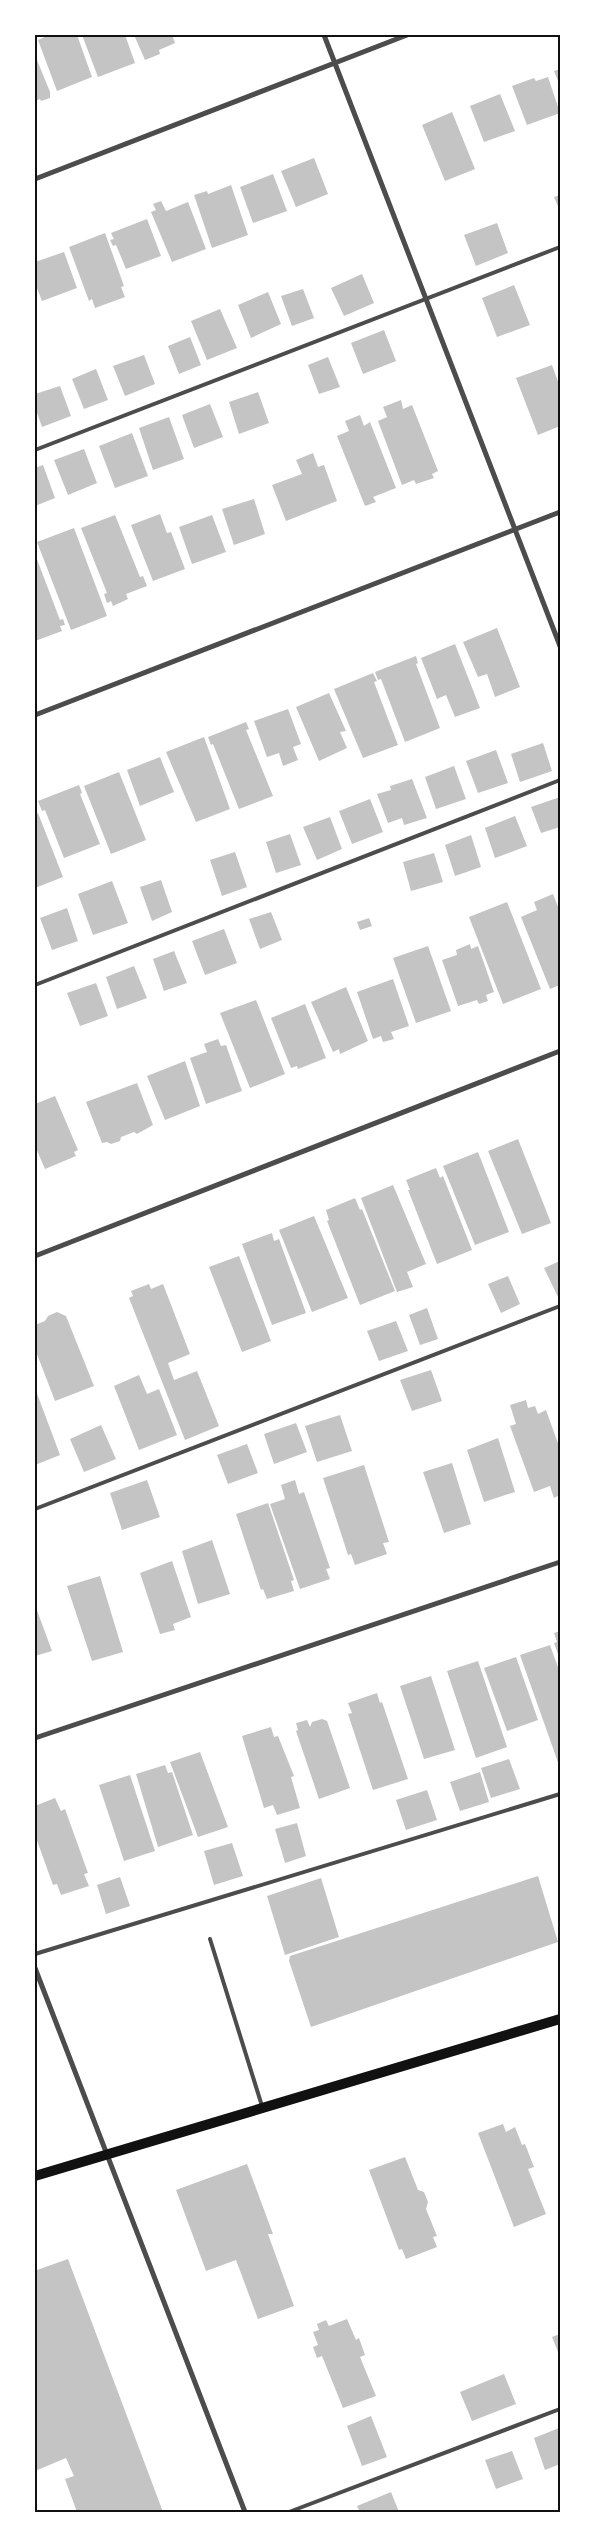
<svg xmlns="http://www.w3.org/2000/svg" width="595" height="2547" viewBox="0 0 595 2547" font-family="Overpass,sans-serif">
	<rect width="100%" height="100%" fill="#fff"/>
	<!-- building -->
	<path fill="#c4c4c4" d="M49 35H77L92 77 57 91 38 40Z
		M82 35H125L135 63 98 77Z
		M134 35H172L175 43 159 50 160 54 145 60Z
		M35 55 50 92V98L41 101 40 99 35 101Z
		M560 69V86L554 71Z
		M548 77 560 113 527 125 512 86 534 78 536 81Z
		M500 94 515 131 484 142 470 106Z
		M452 112 475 169 445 181 422 125Z
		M314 158 328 194 296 207 281 171Z
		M273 174 287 211 253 223 240 187Z
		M231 185 248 235 212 248 194 195 207 191 208 194Z
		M560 195V211L554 197Z
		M161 201 166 211 188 202 206 249 172 262 151 212 156 210 153 204Z
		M147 219 161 256 126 269 116 245 113 246 110 240 114 239 111 233Z
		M497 223 508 253 476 266 464 235Z
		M105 233 124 286 121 287 125 297 95 308 92 299 89 301 69 247Z
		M64 252 77 288 42 301 35 283V262Z
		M362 274 374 303 344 316 331 288Z
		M514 285 530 325 497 337 482 298Z
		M303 289 314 318 292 326 281 296Z
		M268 292 281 324 251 338 238 305Z
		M220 309 237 348 207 360 191 321Z
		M384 330 396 361 363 374 351 343Z
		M190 337 201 365 179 374 168 346Z
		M144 355 155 384 125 396 113 366Z
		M328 357 340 387 319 394 308 365Z
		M552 365 560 387V426L538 435 516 378Z
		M96 369 108 400 84 409 72 379Z
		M60 386 71 416 42 427 35 407V394Z
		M258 392 269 423 239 434 229 402Z
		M401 400 403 409 412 405 438 471 432 474 434 478 416 484 414 480 402 485 378 421 387 417 383 407Z
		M210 404 223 437 194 448 182 415Z
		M360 415 364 426 370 422 396 488 373 497 376 502 365 506 337 436 349 431 345 421Z
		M169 417 184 459 153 470 139 428Z
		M132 433 148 476 115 488 99 446Z
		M84 449 97 483 68 495 54 460Z
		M313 453 318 467 324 465 337 501 286 521 272 485 302 474 296 460Z
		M43 465 55 498 35 506V468Z
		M254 499 265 534 234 545 222 509Z
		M160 514 167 533 171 532 185 569 153 581 131 525Z
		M115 515 140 577 143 576 147 586 126 594 128 599 113 606 111 601 107 603 104 594 107 593 81 528Z
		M212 515 226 552 192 564 179 527Z
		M74 528 107 616 71 630 37 542Z
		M35 554 60 620 63 619 65 625 60 626 62 631 35 641Z
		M497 628 520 687 495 697 487 674 478 677 463 642Z
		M455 644 480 708 455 717 446 695 437 699 421 658Z
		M416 656 418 663 416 664 440 728 405 742 381 679 378 680 375 672Z
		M373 673 377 681 374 682 398 745 363 758 334 689Z
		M329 693 346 731 340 732 347 748 319 761 296 707Z
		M288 709 301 744 293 747 298 760 283 766 279 753 267 757 254 721Z
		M246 722 249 729 246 730 273 796 239 809 213 744 211 745 208 737Z
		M204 737 230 809 196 822 166 752Z
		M543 743 552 771 520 782 511 754Z
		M496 750 508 783 478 793 466 761Z
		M160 757 174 792 140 806 127 770Z
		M454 766 466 799 436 809 425 777Z
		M119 772 146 840 111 854 84 786Z
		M412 779 427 818 404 825 402 818 388 823 377 794 391 790 390 786Z
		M79 785 82 793 80 794 100 844 64 858 45 810 42 811 38 801Z
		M560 797V827L541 833 531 807Z
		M370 799 383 832 352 844 339 811Z
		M38 813 63 877 35 888V815Z
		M515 816 527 846 495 858 485 828Z
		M330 817 342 849 317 860 303 827Z
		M290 834 301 865 276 873 266 842Z
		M471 835 481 867 455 876 445 845Z
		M235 852 247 887 222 896 210 860Z
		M434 853 443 882 411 891 403 862Z
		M161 880 172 912 152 921 140 887Z
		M112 881 128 923 93 935 78 894Z
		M553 894 560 912V985L550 989 521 917 537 910 534 902Z
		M507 902 541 989 503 1004 469 917Z
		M67 908 78 941 52 950 40 918Z
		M271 912 282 940 260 949 249 919Z
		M369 918 372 926 360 930 357 922Z
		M224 929 237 963 205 975 192 941Z
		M470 944 471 949 478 946 494 992 486 995 488 1001 479 1004 477 1000 458 1006 442 960 457 955 456 950Z
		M428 946 451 1011 416 1023 393 958Z
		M174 951 187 983 164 991 153 959Z
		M134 966 147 998 117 1009 106 977Z
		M393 979 409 1026 391 1032 394 1039 383 1042 381 1036 373 1039 357 992Z
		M96 983 108 1016 80 1026 67 993Z
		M346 987 368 1041 340 1054 339 1049 333 1052 311 1002Z
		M256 1000 285 1074 250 1088 220 1013Z
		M305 1004 326 1058 298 1069 297 1066 291 1068 271 1018Z
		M218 1039 221 1046 226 1045 242 1091 206 1104 190 1058 207 1052 204 1044Z
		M185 1061 200 1106 165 1120 147 1076Z
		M137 1083 153 1125 137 1134 134 1132 121 1137 120 1141 111 1144 107 1142 102 1143 86 1102Z
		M55 1096 78 1150 74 1152 76 1156 45 1169 35 1146V1104Z
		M518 1139 551 1223 522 1234 488 1151Z
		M478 1152 509 1232 475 1245 443 1166Z
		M436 1168 440 1178 443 1176 472 1250 437 1264 408 1190H410L406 1180Z
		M393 1185 426 1264 407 1272 413 1287 397 1292 361 1198Z
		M355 1198 360 1210 362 1209 395 1291 360 1305 327 1221 329 1220 326 1210Z
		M314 1216 348 1298 312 1312 279 1230Z
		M272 1233 274 1241 279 1239 306 1313 272 1325 242 1244Z
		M239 1256 271 1341 242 1352 209 1267Z
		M560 1261V1296L558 1297 544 1268Z
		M508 1276 520 1304 501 1313 488 1284Z
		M149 1284 151 1289 163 1284 190 1354 168 1363 174 1380 197 1371 219 1426 185 1440 129 1298 133 1296 131 1291Z
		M427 1308 438 1339 420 1345 409 1315Z
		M57 1312 66 1316 94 1386 55 1401 35 1349V1325L45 1321 48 1316Z
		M396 1321 408 1351 379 1361 367 1331Z
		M431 1370 442 1401 412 1411 400 1380Z
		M139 1375 147 1394 159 1389 177 1435 139 1450 114 1386Z
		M35 1388 60 1455 35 1465Z
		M526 1400 528 1408 535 1406 538 1414 546 1410 560 1449V1495L554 1498 550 1486 534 1492 510 1426 516 1424 510 1405Z
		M340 1415 352 1451 317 1462 305 1426Z
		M296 1423 307 1452 274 1464 264 1434Z
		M101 1425 116 1459 84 1472 70 1439Z
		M498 1438 515 1492 484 1502 467 1450Z
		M247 1444 258 1473 228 1484 217 1455Z
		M452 1463 471 1524 444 1533 423 1472Z
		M364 1465 389 1542 383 1543 387 1554 355 1565 351 1554 348 1555 323 1478Z
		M147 1480 160 1517 122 1530 110 1493Z
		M295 1480 299 1494 304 1492 330 1568 326 1569 330 1579 300 1589 270 1504 285 1499 281 1485Z
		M268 1503 294 1580 291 1581 294 1591 267 1599 263 1589 261 1590 236 1514Z
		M212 1540 230 1594 198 1604 182 1551Z
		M172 1561 191 1617 173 1624 175 1630 160 1634 140 1573Z
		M100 1576 123 1652 92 1661 67 1586Z
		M35 1605 52 1651 35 1656Z
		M560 1631V1660L554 1643 557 1642 554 1633Z
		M550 1645 560 1673V1768L520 1655Z
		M516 1657 538 1720 507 1731 484 1668Z
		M478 1661 507 1747 476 1758 447 1671Z
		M431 1676 455 1750 424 1759 400 1686Z
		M377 1693 380 1703 382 1702 408 1779 373 1790 348 1714 352 1713 348 1703Z
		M322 1719 327 1721 350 1788 319 1799 296 1731 298 1730 296 1723 307 1720 310 1727 312 1722Z
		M271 1727 274 1737 278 1736 294 1776 291 1777 300 1808 277 1815 273 1805 264 1808 242 1736Z
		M200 1752 228 1827 198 1837 170 1762Z
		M509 1759 520 1789 491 1798 481 1768Z
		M165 1765 168 1773 172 1772 193 1835 158 1847 136 1774Z
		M480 1772 489 1802 460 1811 450 1782Z
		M130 1775 155 1851 124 1861 99 1785Z
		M427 1790 437 1820 406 1830 396 1800Z
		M55 1798 61 1811 65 1809 88 1873 84 1874 89 1886 61 1895 57 1884 53 1885 35 1835V1806Z
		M297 1823 306 1856 285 1863 275 1829Z
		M232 1843 243 1876 214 1885 204 1851Z
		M538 1876 558 1942 311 2027 289 1961 290 1956Z
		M120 1877 130 1906 106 1914 97 1885Z
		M321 1878 339 1937 285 1955 267 1896Z
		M503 2124 506 2132 515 2127 522 2145 525 2144 534 2167 528 2169 546 2214 514 2227 478 2133Z
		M405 2157 418 2190 424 2192 428 2202 426 2209 437 2236 433 2237 437 2247 406 2259 402 2249 399 2250 369 2170Z
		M247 2164 273 2234H268L294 2306 258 2319 236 2260 206 2271 176 2190Z
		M68 2259 163 2512H77L65 2479 74 2476 66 2458 35 2471V2264L37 2270Z
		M347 2319 356 2340 359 2338 365 2355 360 2357 376 2396 343 2408 322 2356 317 2358 313 2347 318 2345 313 2332 319 2330 317 2324 326 2320 329 2326Z
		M560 2334V2357L552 2337Z
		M504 2374 516 2404 472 2421 460 2392Z
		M371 2416 387 2457 362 2466 347 2426Z
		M559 2428 560 2464 545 2470 534 2438Z
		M512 2451 523 2479 496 2489 485 2460Z
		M391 2492 399 2512H360L357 2506Z"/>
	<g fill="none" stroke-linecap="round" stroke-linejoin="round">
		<!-- service -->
		<path stroke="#4c4c4c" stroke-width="4" d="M35 450 560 247
			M35 985 560 780
			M35 1509 560 1306
			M210 1939 262 2106
			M35 1954 560 1794
			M289 2512 560 2409"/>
		<!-- minor -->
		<path stroke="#4c4c4c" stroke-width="5" d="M324 35 560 646
			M35 179 407 35
			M35 715 560 512
			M35 1256 560 1051
			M35 1738 560 1562
			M35 1968 245 2512"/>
		<!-- secondary -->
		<path stroke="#111" stroke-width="10" d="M35 2176 560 2019"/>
	</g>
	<!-- border -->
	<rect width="595" height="2547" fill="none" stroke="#ffffff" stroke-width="72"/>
	<rect x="36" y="36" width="523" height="2475" fill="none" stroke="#111" stroke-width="2"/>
</svg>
